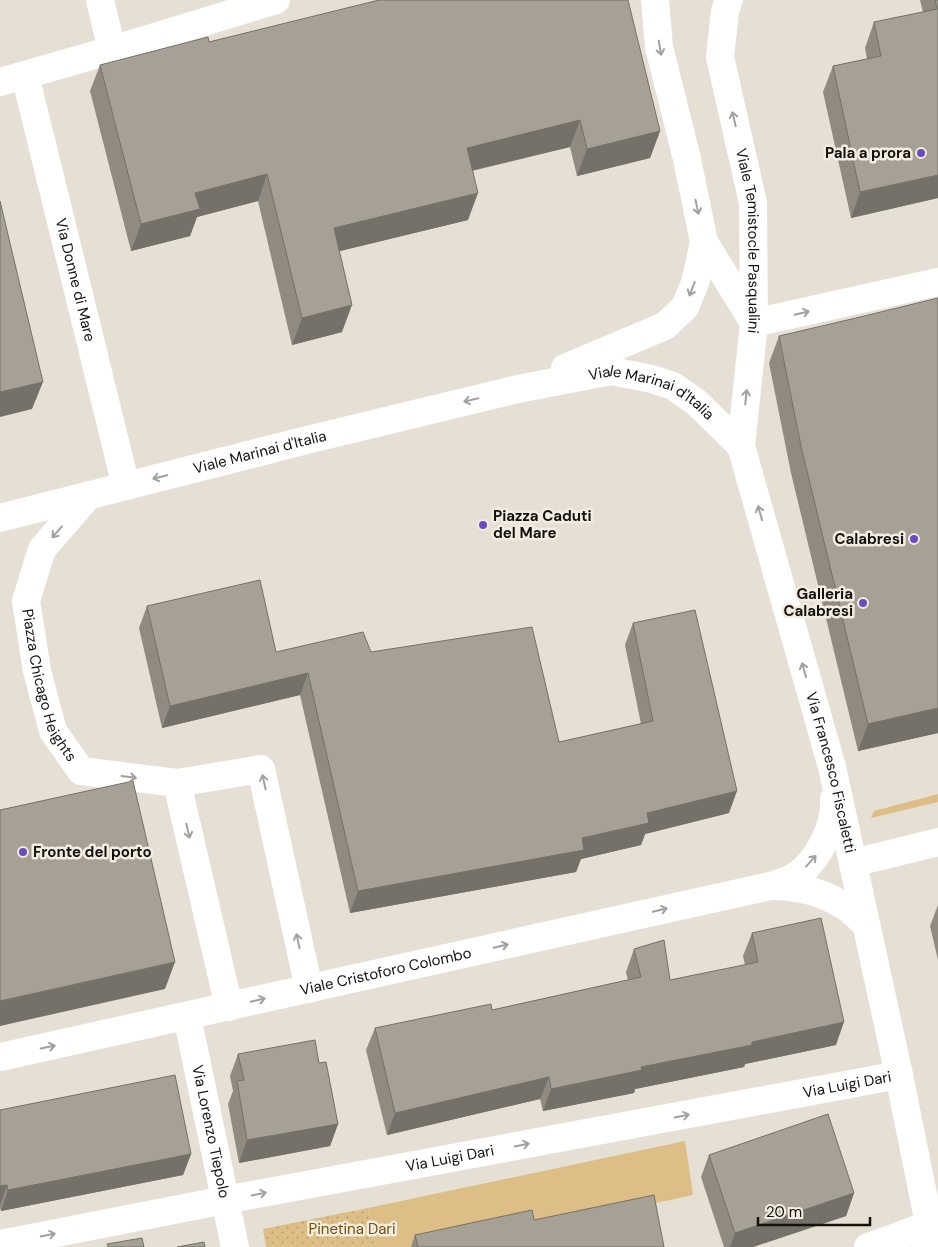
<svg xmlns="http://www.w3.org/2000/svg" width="938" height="1247" viewBox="0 0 938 1247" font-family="'DM Sans',sans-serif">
	<defs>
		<pattern id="grass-dots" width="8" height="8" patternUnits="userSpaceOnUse" patternTransform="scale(1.25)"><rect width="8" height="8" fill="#ddbe86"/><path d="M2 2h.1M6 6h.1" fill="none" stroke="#bda272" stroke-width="1.8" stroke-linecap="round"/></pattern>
	</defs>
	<rect width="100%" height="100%" fill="#e6dfd3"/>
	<!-- grass -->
	<path fill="url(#grass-dots)" d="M368 1208 375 1247H266L263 1229Z"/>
	<!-- garden -->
	<path fill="#ddbe86" d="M938 794V802L871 818 874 811Z
		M685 1141 693 1195 448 1247H375L368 1208Z"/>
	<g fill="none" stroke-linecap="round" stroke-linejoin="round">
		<!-- minor -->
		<g stroke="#fff" stroke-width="28">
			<path d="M100 0 112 50"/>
			<path d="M655 0 659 47 687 159 704 242 754 323"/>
			<path id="s1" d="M729 0 725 11 720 57 753 203 754 323 741 446 832 767 899 1075 929 1224 925 1247"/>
			<path id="s2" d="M25 75 126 486"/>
			<path d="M0 82 112 50 276 0"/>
			<path d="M754 323 938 282"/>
			<path d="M565 368 665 326 685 307 695 283 704 242"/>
			<path id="s3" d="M89 495 42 549 26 601 37 671 53 731 81 771 177 783 261 769 309 989"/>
			<path id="s4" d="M0 518 307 440 518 389 611 371 652 379 673 386 696 402 741 446"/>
			<path d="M177 783 229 1007"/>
			<path d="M853 863 938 842"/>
			<path d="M772 886C798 886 823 892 846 907 853 911 860 919 866 925"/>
			<path id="s5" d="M187 1016 235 1247"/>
			<path id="s6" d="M0 1057 770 886C778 883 789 881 796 876 818 861 836 825 834 799"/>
			<path id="s7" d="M0 1244 225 1200 899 1075"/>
			<path d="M868 1247 888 1240 938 1221"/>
		</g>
	</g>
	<!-- wall -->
	<path fill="#908a80" d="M920 0H938V198L851 218 823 92 833 66 867 59 865 48 874 22 923 12Z
		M209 42 660 131 650 158 577 176 570 147 472 171 468 220 339 251 342 332 292 345 258 201 197 217 190 236 131 251 90 91 100 65Z
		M779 336 938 733 858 751 791 473 769 363Z
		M147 606 276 652H371L559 742 641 724 625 645 633 623 729 813 645 834 641 845 581 859 576 872 350 913 300 695 162 728 139 628Z
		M938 905V960L930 926Z
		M752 933 836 1045 745 1064 744 1067 635 1089 634 1093 543 1111 540 1099 387 1135 366 1050 375 1028 492 1010 628 980 626 972 634 949 670 980 745 965 743 956Z
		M238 1054 319 1063 338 1124 330 1146 239 1163 228 1104 233 1091 230 1076Z
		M0 1110 191 1154 183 1175 1 1211 0 1208Z
		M709 1155 854 1193 846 1216 753 1247H724L701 1177Z
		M534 1220 664 1247H411L415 1235Z"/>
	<!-- shaded-wall -->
	<path fill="#757168" d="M580 120 570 147 457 174 467 148Z
		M660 131 650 158 577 176 587 149Z
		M267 174 258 201 197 217 190 236 131 251 141 224 195 193Z
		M938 175V198L851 218 860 192Z
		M478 193 468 220 324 255 334 228Z
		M352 305 342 332 292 345 302 318Z
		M43 382 32 409 0 417V392Z
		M308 673 300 695 162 728 170 706Z
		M938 708V733L858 751 868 724Z
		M737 791 729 813 645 834 641 845 581 859 576 872 350 913 358 891 582 838 647 813Z
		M175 962 165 989 0 1026V1001Z
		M844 1022 836 1045 745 1064 744 1067 635 1089 634 1093 543 1111 551 1089 641 1067Z
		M549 1077 540 1099 387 1135 395 1113Z
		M338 1124 330 1146 239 1163 247 1140Z
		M191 1154 183 1175 1 1211 8 1190Z
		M7 1185 0 1205V1186Z
		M854 1193 846 1216 753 1247H730L735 1233Z"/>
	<!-- building -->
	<path fill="#a7a195" stroke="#757168" d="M379 0H628L660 131 587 149 580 120 467 148 478 193 334 228 352 305 302 318 267 174 195 193 200 209 141 224 100 65 208 37 209 42Z
		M935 0H938V175L860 192 833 66 881 56 874 22 937 9Z
		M0 201 43 382 0 392Z
		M938 298V708L868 724 801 446 779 336 856 318Z
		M260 580 276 652 363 632 371 652 532 627 559 742 653 721 633 623 695 610 737 791 647 813 649 823 582 838 584 850 358 891 308 673 170 706 147 606Z
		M133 781 175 962 0 1001V810Z
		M821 918 844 1022 752 1042V1045L641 1067 642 1070 551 1089 549 1077 395 1113 375 1028 491 1004 492 1010 641 977 634 949 664 940 670 980 758 962 752 933Z
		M315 1040 319 1063 326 1062 338 1124 247 1140 237 1081 244 1080 238 1054Z
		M175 1075 191 1154 8 1190 7 1185 0 1186V1110Z
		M828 1114 854 1193 735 1233 709 1155Z
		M654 1195 664 1247H418L415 1235 532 1210 534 1220Z
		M142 1238 144 1247H108L107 1244Z
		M204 1242 205 1247H177Z"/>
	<!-- one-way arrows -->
	<defs><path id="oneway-shaft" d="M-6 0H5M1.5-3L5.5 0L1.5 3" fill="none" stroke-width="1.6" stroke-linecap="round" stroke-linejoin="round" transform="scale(1.25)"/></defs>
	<g stroke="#a1a09f">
		<use href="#oneway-shaft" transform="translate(660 48) rotate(80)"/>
		<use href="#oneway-shaft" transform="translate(734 119) rotate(-103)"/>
		<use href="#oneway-shaft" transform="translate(697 207) rotate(78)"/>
		<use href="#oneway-shaft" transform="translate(692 289) rotate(111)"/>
		<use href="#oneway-shaft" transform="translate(802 313) rotate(-13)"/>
		<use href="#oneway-shaft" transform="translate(746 397) rotate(-84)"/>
		<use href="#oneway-shaft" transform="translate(471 400) rotate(166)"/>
		<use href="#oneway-shaft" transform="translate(160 477) rotate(166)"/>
		<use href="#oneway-shaft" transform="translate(760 513) rotate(-106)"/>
		<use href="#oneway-shaft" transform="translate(57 532) rotate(131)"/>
		<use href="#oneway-shaft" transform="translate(804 670) rotate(-106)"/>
		<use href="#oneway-shaft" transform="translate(129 777) rotate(7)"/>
		<use href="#oneway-shaft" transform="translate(264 782) rotate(-102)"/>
		<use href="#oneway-shaft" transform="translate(188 831) rotate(77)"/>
		<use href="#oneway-shaft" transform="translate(811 861) rotate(-48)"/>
		<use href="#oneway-shaft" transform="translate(660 910) rotate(-13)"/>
		<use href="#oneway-shaft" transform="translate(298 941) rotate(-102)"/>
		<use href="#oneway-shaft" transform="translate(501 946) rotate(-13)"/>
		<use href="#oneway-shaft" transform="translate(258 1000) rotate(-13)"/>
		<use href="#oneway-shaft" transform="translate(48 1047) rotate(-12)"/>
		<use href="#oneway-shaft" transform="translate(682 1116) rotate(-11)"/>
		<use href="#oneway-shaft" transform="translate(522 1145) rotate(-11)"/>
		<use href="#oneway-shaft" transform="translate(259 1194) rotate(-11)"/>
		<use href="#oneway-shaft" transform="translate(48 1235) rotate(-11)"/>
	</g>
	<!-- markers -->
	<g fill="#6c4ac3" stroke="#f3ece0" stroke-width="2">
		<circle cx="921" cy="153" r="5"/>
		<circle cx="483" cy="525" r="5"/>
		<circle cx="914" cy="539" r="5"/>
		<circle cx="863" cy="603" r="5"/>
		<circle cx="23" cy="852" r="5"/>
	</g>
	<g text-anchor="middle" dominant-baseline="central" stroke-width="5" stroke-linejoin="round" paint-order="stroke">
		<!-- poi labels -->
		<g font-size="15" font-weight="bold" fill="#15120e" stroke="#f3ece0" text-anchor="end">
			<text x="911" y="153">Pala a prora</text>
			<text x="493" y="516" text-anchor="start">Piazza Caduti<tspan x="493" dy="17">del Mare</tspan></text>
			<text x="904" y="539">Calabresi</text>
			<text x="853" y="594">Galleria<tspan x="853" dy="17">Calabresi</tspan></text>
			<text x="33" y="852" text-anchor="start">Fronte del porto</text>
		</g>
		<!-- street labels -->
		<g font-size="15" fill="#15120e" stroke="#f3ece0">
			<text stroke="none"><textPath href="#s1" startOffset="245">Viale Temistocle Pasqualini</textPath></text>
			<text stroke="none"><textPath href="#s2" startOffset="211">Via Donne di Mare</textPath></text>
			<text stroke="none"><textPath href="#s4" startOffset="674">Viale Marinai d'Italia</textPath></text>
			<text stroke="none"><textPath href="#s4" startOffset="268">Viale Marinai d'Italia</textPath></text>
			<text stroke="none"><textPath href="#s3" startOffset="214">Piazza Chicago Heights</textPath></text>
			<text stroke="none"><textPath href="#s1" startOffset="790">Via Francesco Fiscaletti</textPath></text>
			<text stroke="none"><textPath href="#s6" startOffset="395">Viale Cristoforo Colombo</textPath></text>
			<text stroke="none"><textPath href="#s7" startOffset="862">Via Luigi Dari</textPath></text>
			<text stroke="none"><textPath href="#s5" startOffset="118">Via Lorenzo Tiepolo</textPath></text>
			<text stroke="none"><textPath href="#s7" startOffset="458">Via Luigi Dari</textPath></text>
		</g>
		<!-- park labels -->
		<g font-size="15" fill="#715105" stroke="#f3ece0">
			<text x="352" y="1229">Pinetina Dari</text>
		</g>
	</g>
	<!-- scale -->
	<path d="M758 1217v8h112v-8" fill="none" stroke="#15120e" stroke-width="2.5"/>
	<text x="766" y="1217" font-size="15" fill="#15120e" stroke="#f3ece0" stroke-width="4" paint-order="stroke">20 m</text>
</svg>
